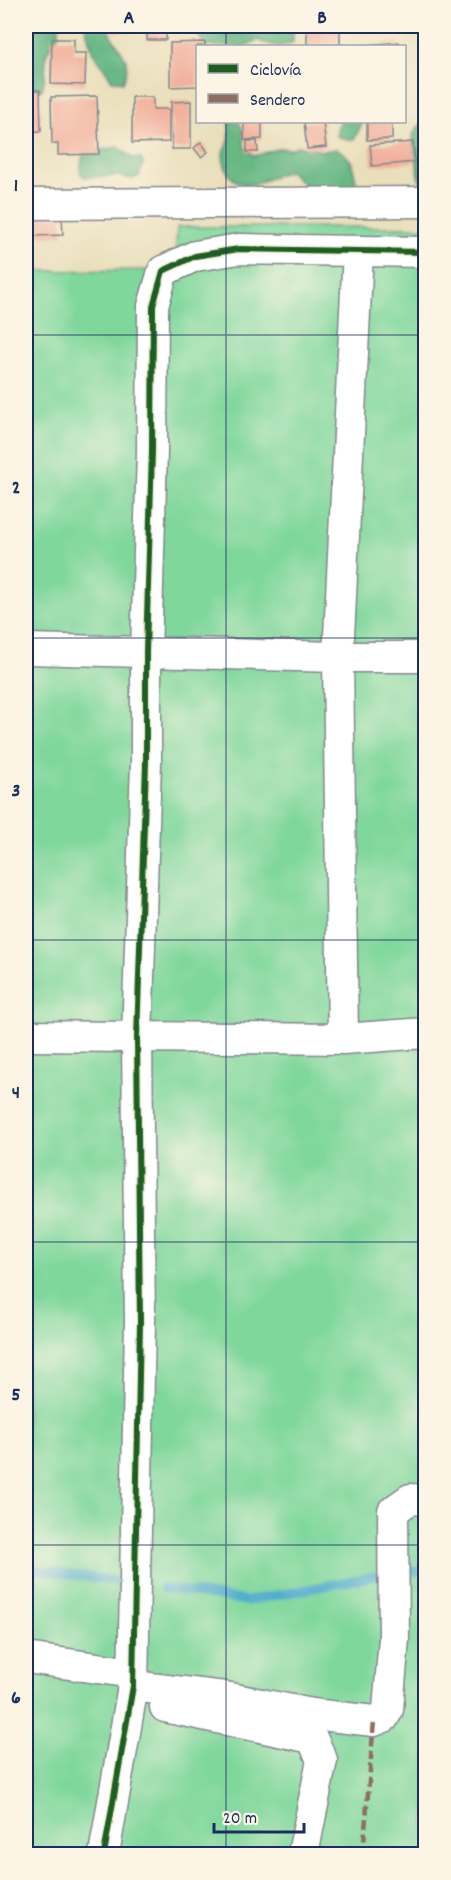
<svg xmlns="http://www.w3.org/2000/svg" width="451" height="1880" viewBox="0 0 451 1880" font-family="Dekko,sans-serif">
	<rect width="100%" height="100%" fill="#fcf5e5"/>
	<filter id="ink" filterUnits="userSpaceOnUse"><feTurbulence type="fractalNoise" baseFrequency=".0167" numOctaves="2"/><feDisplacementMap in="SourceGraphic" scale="12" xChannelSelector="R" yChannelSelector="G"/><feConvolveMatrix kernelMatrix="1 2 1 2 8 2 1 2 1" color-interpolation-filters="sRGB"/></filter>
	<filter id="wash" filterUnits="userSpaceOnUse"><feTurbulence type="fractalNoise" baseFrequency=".008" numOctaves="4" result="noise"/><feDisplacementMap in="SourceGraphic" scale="24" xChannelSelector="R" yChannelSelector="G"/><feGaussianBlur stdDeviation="1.35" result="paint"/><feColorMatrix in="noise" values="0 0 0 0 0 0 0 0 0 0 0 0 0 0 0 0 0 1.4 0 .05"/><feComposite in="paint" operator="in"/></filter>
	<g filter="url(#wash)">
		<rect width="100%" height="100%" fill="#eadfbb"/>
		<!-- green -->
		<path fill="#7fd79c" stroke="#4d837d" stroke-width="1.5" d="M177 227H425V1854H26V271L175 270Z"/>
		<!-- forest -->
		<path fill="#67b884" stroke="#417471" stroke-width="1.5" d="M27 26H59V33L46 54 45 78 42 90 30 86 26 79V61L32 52 34 40Z
			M84 26H106C115 48 135 56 123 82L111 80C106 68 97 61 92 50 89 42 88 33 84 26Z
			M198 26H296L293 31V42C279 49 270 45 257 40L245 46H206L198 35Z
			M231 122 240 123 244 135V147L254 156 281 148 291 149 297 146 323 151 336 149 343 152 351 161 356 180 355 187 352 192 315 196 290 171C270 174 248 196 230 176 226 172 223 160 223 154 223 149 228 146 229 141 230 136 229 128 229 123Z
			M340 122H363L354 139 348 140 337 136V130Z
			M425 123V189C417 179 418 174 417 162 416 147 405 131 425 123Z
			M118 147 133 158 141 159 143 164 139 176 133 179 118 176 84 177 80 172C81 168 81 160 83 156 86 151 110 149 118 147Z"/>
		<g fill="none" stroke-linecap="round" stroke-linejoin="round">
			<!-- stream -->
			<path stroke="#4daccc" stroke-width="9" d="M26 1568 114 1581
				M163 1588 247 1601 375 1576 426 1570"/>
		</g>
		<g id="blocks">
			<!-- building -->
			<path fill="#f1b19c" d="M26 26H32L31 42 26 41Z
				M111 26H145V31L111 32Z
				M147 26H166V40H147Z
				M307 26H340V46H307Z
				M52 39H74V53H86L85 85 51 84Z
				M205 42V46H198V86L170 87V43Z
				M399 42V46H368L367 45Z
				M26 90H40L41 131 26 132Z
				M97 96 99 154 58 155V144H52L51 97Z
				M132 97H153V109H169V142L132 143Z
				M191 101V149H172L171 102Z
				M244 122H262V139L244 140Z
				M304 122H323L326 147 307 149Z
				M367 122H392V139L367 140Z
				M247 141H257L258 152H247Z
				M201 142 208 152 201 157 194 148Z
				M413 142 415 162 372 166 370 145Z
				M62 216 63 235 34 236V252H26V218Z"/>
		</g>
	</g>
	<g filter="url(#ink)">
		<use href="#blocks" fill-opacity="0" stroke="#82878c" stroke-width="1.5"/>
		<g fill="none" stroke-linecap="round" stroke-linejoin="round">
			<!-- minor casing -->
			<g stroke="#82878c" stroke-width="33">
				<path id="minor" d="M26 204 426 202
					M26 649 338 657H426
					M26 1036 343 1039 426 1033
					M343 1039 338 657 358 251
					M26 1658 133 1673
					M133 1686 225 1697 312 1714 374 1721 384 1717 388 1709 394 1639 393 1511 410 1499 426 1500
					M165 1707 312 1738 322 1760 303 1854
					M104 1854 133 1686 140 1322 137 1038 146 763V652L152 451 153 306 163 271 195 256 239 249 426 252"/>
			</g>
			<!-- minor -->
			<use href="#minor" stroke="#fff" stroke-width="30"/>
			<!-- quiet -->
			<path stroke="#8d6e63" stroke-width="4.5" stroke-dasharray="9 4.5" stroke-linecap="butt" d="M363 1854 374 1721"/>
			<!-- cycleway casing -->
			<g stroke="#fcf5e5" stroke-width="10">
				<path id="cycleway" d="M104 1854 133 1686 140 1322 137 1038 146 763V652L152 451 153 306 163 271 195 256 239 249 426 252"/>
			</g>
			<!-- cycleway -->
			<use href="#cycleway" stroke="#1b5e20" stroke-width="6"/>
		</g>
	</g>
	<!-- grid -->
	<path fill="none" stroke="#1b2f5e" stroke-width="1.5" stroke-opacity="0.55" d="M226 26V46M226 122V1854M26 335H426M26 638H426M26 940H426M26 1242H426M26 1545H426"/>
	<!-- margin -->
	<rect width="451" height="1880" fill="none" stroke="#fcf5e5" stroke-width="66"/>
	<!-- legend -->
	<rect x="196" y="45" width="210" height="78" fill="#fcf5e5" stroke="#a2a6af" stroke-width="1.5"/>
	<rect x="208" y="64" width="30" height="9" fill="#1b5e20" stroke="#a2a6af" stroke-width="1.5"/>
	<text x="250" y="75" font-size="18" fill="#1b2f5e">Ciclovía</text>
	<rect x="208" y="94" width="30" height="9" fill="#8d6e63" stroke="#a2a6af" stroke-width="1.5"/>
	<text x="250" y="105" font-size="18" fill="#1b2f5e">Sendero</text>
	<!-- scale -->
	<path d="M214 1823v9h90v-9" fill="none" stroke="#1b2f5e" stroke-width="3"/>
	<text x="223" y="1823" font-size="18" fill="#1b2f5e" stroke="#fcf5e5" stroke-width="4.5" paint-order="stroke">20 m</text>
	<rect x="33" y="33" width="385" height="1814" fill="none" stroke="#1b2f5e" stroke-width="2"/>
	<g font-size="20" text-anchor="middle" font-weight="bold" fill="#1b2f5e">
		<text x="129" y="23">A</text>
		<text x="322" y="23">B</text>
		<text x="16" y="191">1</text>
		<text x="16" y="493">2</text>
		<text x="16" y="796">3</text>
		<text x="16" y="1098">4</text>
		<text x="16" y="1400">5</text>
		<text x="16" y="1703">6</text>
	</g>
</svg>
